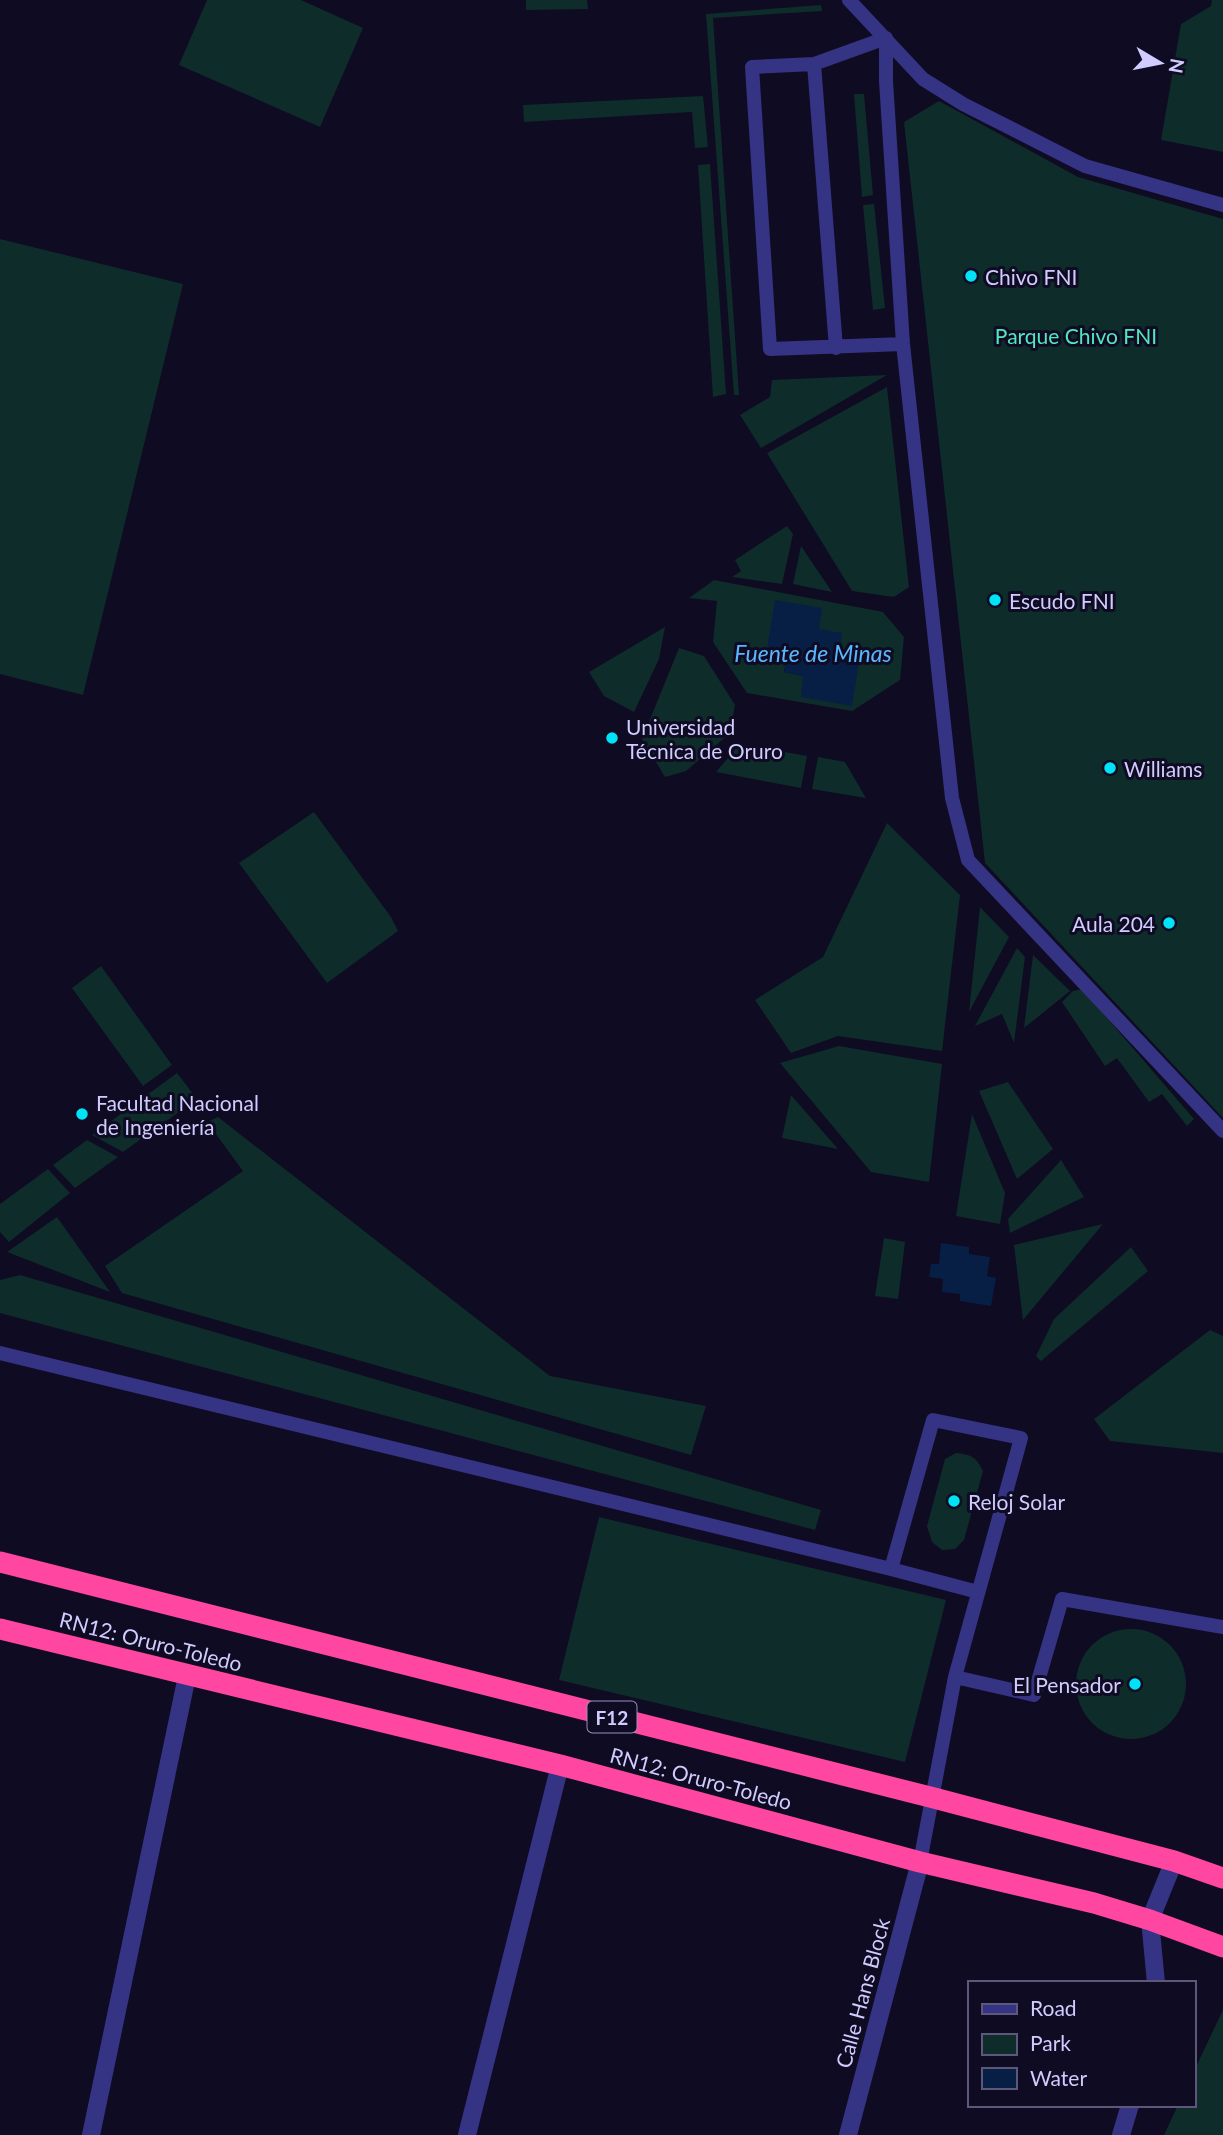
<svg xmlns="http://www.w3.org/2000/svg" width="1223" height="2135" viewBox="0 0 1223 2135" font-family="Lato,sans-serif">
	<rect width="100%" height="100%" fill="#0f0b22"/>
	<!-- green -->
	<path fill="#0e2c2a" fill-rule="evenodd" d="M207 0H301L363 28 320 127 179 65Z
		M526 0H587L588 9 526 10Z
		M1212 0H1223V152L1161 140 1181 24 1211 6Z
		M821 5 822 11 713 18 739 395H734L706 14Z
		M854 94H864L873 195 862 197Z
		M703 96 708 147 695 148 692 112 524 122 523 105Z
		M939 101 1078 177 1223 219V1118L985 863 904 122Z
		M710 164 726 394 713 397 698 165Z
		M874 204 885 308 873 310 863 205Z
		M0 239 183 284 83 695 0 674Z
		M887 375 761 448 740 415 770 397 772 380Z
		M887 387 909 587 894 597 852 591 767 453Z
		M787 526 793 534 782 584 732 577 741 571 735 560Z
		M801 546 832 592 793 584Z
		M714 580 883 612 904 637 900 680 852 711 747 693 713 642 717 601 689 598ZM787 652 852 706 803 676 784 672Z
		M665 627 659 659 634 712 604 696 589 672Z
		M679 648 704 656 735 705 730 733 686 771 665 777 642 739Z
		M740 744 807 756 801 788 716 772Z
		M818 757 845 762 866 798 812 789Z
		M314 812 391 917 398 931 327 983 239 863Z
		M887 823 960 895 942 1051 838 1036 791 1053 755 1000 823 957Z
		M980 907 1009 937 969 1012Z
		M1017 948 1025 957 1014 1043 1002 1014 975 1026Z
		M1033 955 1070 991 1024 1028Z
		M101 966 172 1065 143 1086 72 988Z
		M1082 989 1194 1119 1187 1126 1162 1094 1149 1102 1117 1058 1105 1066 1062 1002 1073 991Z
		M839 1046 942 1064 929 1182 871 1172 780 1063Z
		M177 1073 197 1099 123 1152 92 1135Z
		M1008 1082 1053 1149 1017 1179 979 1091Z
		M791 1095 838 1149 782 1138Z
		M972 1114 1005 1193 1000 1224 956 1216Z
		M218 1117 550 1376 706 1406 691 1455 122 1293 105 1266 243 1171 207 1122Z
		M87 1140 118 1157 75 1188 53 1165Z
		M1061 1160 1084 1197 1010 1233 1008 1219Z
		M48 1169 70 1193 9 1242 0 1232V1204Z
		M57 1217 110 1292 7 1252Z
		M1103 1224 1023 1320 1014 1245Z
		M884 1238 905 1242 898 1299 875 1296Z
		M1131 1247 1148 1271 1041 1361 1036 1356 1054 1319Z
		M20 1275 821 1510 815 1530 0 1313V1280Z
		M1210 1330 1223 1336V1453L1110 1441 1094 1419Z
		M956 1453C971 1454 977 1458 983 1471L964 1540 955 1549 942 1550 932 1542 927 1526 945 1459Z
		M599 1517 946 1600 905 1762 559 1680Z
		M1076 1684a55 55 0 1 1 110 0a55 55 0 1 1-110 0Z
		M1223 2010V2135H1164L1178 2105H1193V2073Z"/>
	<!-- water -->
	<path fill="#081f45" d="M775 600 822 608 819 629 842 633 839 659 859 663 852 706 801 697 803 676 784 672 787 652 767 649Z
		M941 1243 969 1247V1254L990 1257 987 1276 996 1278 991 1306 960 1301V1294L942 1292 943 1279 929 1277 931 1264H939Z"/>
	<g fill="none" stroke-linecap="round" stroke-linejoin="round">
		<!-- lane -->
		<path stroke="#353384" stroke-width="14" d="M849 0 923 79 963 104 1085 166 1223 205
			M814 64 836 348
			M903 344 770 349 752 67 814 64 886 38V81L903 344 952 798 968 860 1223 1131
			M0 1353 891 1569 978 1592
			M891 1569 933 1420 1021 1438 955 1677 920 1862
			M955 1677 1034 1695 1062 1599 1223 1627"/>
		<!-- street -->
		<path stroke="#353384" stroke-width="18" d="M1156 1983 1150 1920 1174 1861
			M91 2135 187 1676
			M467 2135 560 1765
			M848 2135 920 1862
			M1121 2135 1130 2105"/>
		<!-- highway -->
		<path stroke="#ff47a2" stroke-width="21" d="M0 1562 934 1798 1174 1861 1223 1878
			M0 1629 560 1765 920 1862 1094 1903 1150 1920 1223 1947"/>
	</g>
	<!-- markers -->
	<g fill="#00e3f7" stroke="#0f0b22" stroke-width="2.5">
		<circle cx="971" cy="276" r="7"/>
		<circle cx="995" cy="600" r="7"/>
		<circle cx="612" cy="738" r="7"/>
		<circle cx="1110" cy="768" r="7"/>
		<circle cx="1169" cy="923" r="7"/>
		<circle cx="82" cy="1114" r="7"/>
		<circle cx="954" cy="1501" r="7"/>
		<circle cx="1135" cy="1684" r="7"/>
	</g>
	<g text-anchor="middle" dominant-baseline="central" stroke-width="6" stroke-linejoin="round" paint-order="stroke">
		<!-- shield labels -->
		<rect fill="#0f0b22" stroke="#9792bd" stroke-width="2" x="587.5" y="1701.5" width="49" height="31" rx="5"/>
		<g font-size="19" font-weight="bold" fill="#d1ccff">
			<text x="612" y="1717">F12</text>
		</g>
		<!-- poi labels -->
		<g font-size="21" fill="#d1ccff" stroke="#0f0b22" text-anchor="start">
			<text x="985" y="276">Chivo FNI</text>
			<text x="1009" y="600">Escudo FNI</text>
			<text x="626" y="726">Universidad<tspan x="626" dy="24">Técnica de Oruro</tspan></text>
			<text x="1124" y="768">Williams</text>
			<text x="1155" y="923" text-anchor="end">Aula 204</text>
			<text x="96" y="1102">Facultad Nacional<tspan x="96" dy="24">de Ingeniería</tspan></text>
			<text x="968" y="1501">Reloj Solar</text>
			<text x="1121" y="1684" text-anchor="end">El Pensador</text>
		</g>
		<!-- park labels -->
		<g font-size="21" fill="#50e8bf" stroke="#0f0b22">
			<text x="1076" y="335">Parque Chivo FNI</text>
		</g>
		<!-- street labels -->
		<g font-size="21" fill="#d1ccff" stroke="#0f0b22">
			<text transform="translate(151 1641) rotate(14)">RN12: Oruro-Toledo</text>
			<text transform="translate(701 1778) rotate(15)">RN12: Oruro-Toledo</text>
			<text transform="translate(862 1993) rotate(-75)">Calle Hans Block</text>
		</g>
		<!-- water labels -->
		<g font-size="23" font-style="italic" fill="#5ab6ff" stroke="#0f0b22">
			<text x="813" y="653">Fuente de Minas</text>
		</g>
	</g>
	<!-- legend -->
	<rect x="968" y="1981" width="228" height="126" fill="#0f0b22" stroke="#5d587a" stroke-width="2"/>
	<rect x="982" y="2004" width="35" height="10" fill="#353384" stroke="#5d587a" stroke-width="2"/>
	<text x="1030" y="2016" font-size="21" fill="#d1ccff">Road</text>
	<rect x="982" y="2034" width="35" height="21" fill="#0e2c2a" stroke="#5d587a" stroke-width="2"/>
	<text x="1030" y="2051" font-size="21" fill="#d1ccff">Park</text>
	<rect x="982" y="2068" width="35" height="21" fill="#081f45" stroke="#5d587a" stroke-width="2"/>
	<text x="1030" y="2086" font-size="21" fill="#d1ccff">Water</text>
	<!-- north arrow -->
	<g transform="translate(1160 63) rotate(100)" stroke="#0f0b22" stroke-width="5" paint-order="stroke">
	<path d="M0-5L12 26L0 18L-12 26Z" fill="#d1ccff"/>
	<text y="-10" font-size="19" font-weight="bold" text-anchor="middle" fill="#d1ccff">N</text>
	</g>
</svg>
